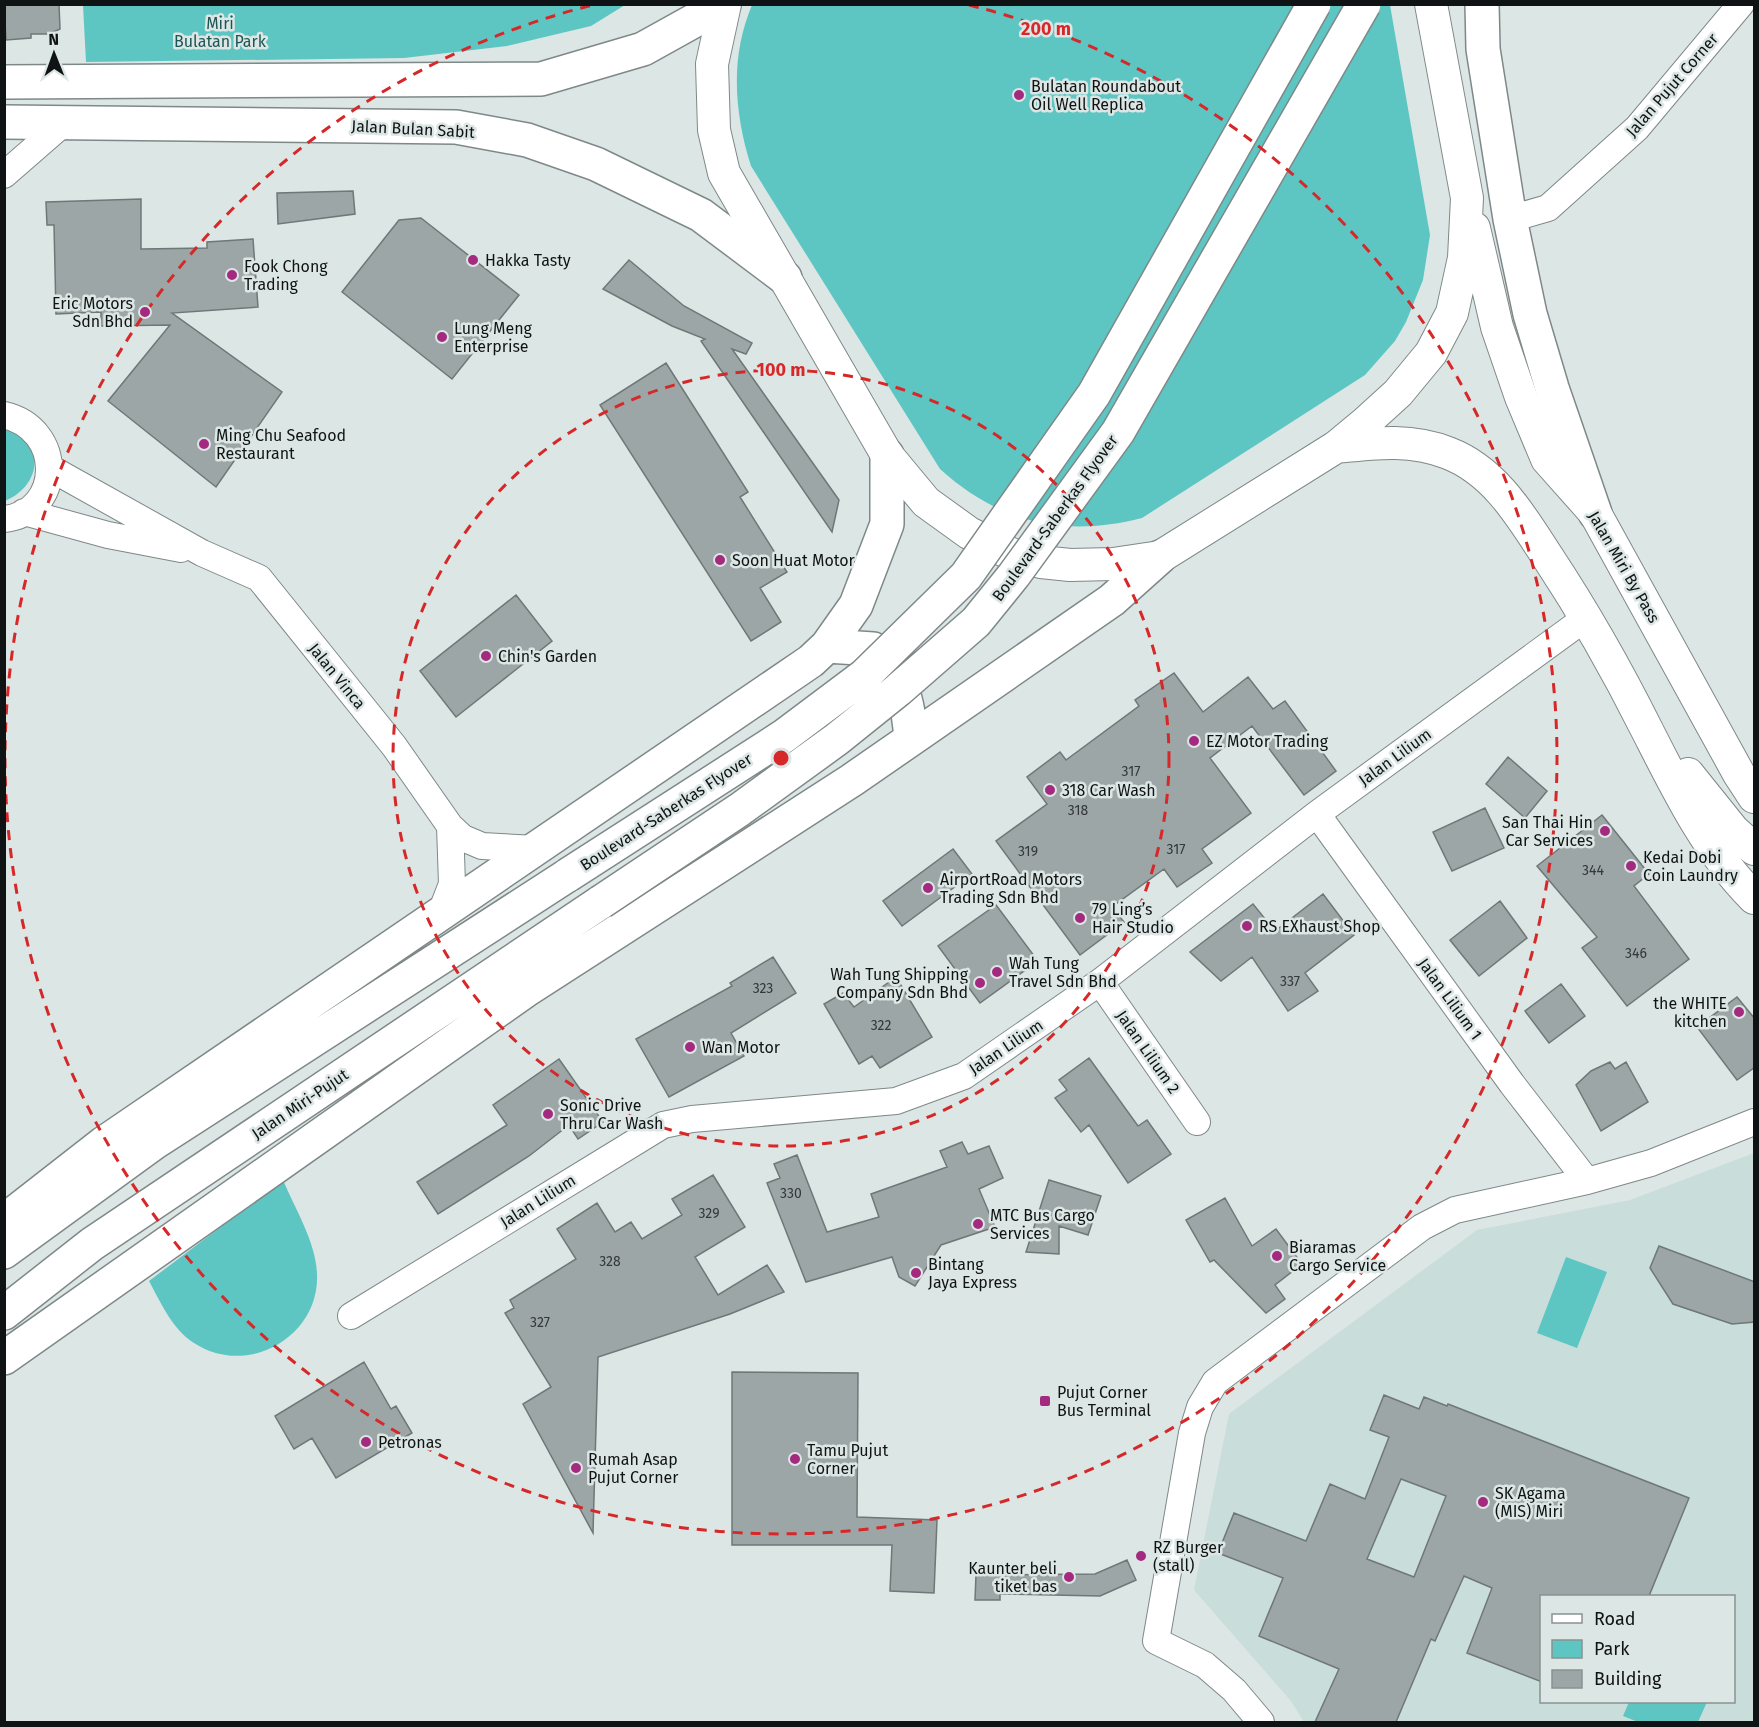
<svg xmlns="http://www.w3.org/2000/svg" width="1759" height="1727" viewBox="0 0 1759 1727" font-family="'Fira Sans',sans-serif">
	<rect width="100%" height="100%" fill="#dce6e5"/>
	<!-- built -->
	<path fill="#c9dddb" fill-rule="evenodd" d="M1754 1153V1722H1304L1291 1701 1194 1590 1229 1414 1477 1230 1630 1200ZM1542 1596H1734V1702H1542Z"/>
	<!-- green -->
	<path fill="#5dc6c3" d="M83 5 84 4 625 5 591 26 507 46 404 58 86 62Z
		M752 5H1390L1430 235 1423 280 1406 322 1395 341 1365 375 1142 518C1064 538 1000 523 940 469L751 166C734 112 730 57 752 5Z
		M5 427C46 440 43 485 5 501Z
		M283 1180C295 1209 316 1242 317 1274 320 1337 247 1378 194 1343 172 1329 161 1303 149 1281Z
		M1566 1257 1607 1272 1577 1348 1537 1333Z
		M1629 1702H1707L1698 1722H1638L1623 1716Z"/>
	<!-- building -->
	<path fill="#9da6a6" stroke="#6f7777" stroke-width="1.5" fill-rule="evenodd" d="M4 4H59L60 29 49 34H31V38L6 40Z
		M353 191 355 214 278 224 277 193Z
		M141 199V249L207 248V242L253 239 258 307 172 313 282 392 216 487 108 401 170 325 101 326V312L56 314 54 225H47L46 202Z
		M421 218 519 295 452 379 342 292 399 220Z
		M629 260 684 306 752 343 746 354 732 349 839 500 832 532 701 341 705 339 672 326 603 289Z
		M666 363 748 492 740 497 787 572 760 588 781 622 751 641 600 405Z
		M516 595 552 641 456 717 420 671Z
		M1174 673 1203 712 1248 677 1273 709 1285 701 1336 771 1304 795 1252 726 1210 758 1251 813 1202 849 1212 863 1177 887 1164 869 1112 907 1124 922 1080 955 996 841 1047 804 1027 777 1060 752 1066 760 1139 706 1135 700Z
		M1508 757 1547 791 1525 818 1486 784Z
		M1485 808 1504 848 1452 871 1433 832Z
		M1602 815 1649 874 1634 886 1689 959 1627 1006 1582 948 1597 937 1537 866Z
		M953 849 972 874 902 926 883 901Z
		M1323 894 1354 935 1305 973 1318 991 1288 1011 1252 957 1221 981 1190 952 1253 904 1275 931Z
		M1500 901 1527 938 1479 976 1450 940Z
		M996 905 1038 961 980 1003 938 946Z
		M773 957 796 993 731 1033 744 1056 669 1097 636 1039 732 986 730 983Z
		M896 977 932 1037 880 1068 872 1056 859 1064 824 1004 843 993 854 1007Z
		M1561 984 1585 1016 1549 1043 1525 1011Z
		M1737 997 1755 1019V1067L1737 1080 1697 1027Z
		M1089 1058 1138 1126 1147 1120 1171 1154 1128 1183 1089 1125 1081 1132 1055 1098 1067 1090 1059 1080Z
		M559 1059 603 1122 578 1139 569 1125 529 1156 438 1214 417 1182 507 1125 493 1105Z
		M1610 1062 1615 1069 1626 1062 1648 1102 1601 1131 1576 1085 1591 1071Z
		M962 1142 968 1154 989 1146 1003 1178 979 1189 995 1227 941 1245 915 1286 899 1277 892 1257 806 1282 767 1183 780 1178 774 1164 797 1155 827 1232 879 1217 871 1194 947 1167 940 1151Z
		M713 1175 745 1227 695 1257 718 1295 767 1265 784 1292 730 1314 598 1357 593 1533 523 1404 551 1387 505 1313 514 1308 510 1300 576 1259 557 1229 597 1203 615 1232 631 1222 642 1239 682 1215 672 1199Z
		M1049 1180 1101 1196 1088 1235 1059 1226V1254L1026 1252Z
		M1225 1198 1252 1246 1276 1229 1302 1264 1275 1285 1285 1299 1266 1313 1214 1260 1210 1262 1186 1220Z
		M1659 1246 1755 1282V1322L1732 1324 1673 1304 1650 1268Z
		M364 1362 391 1409 396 1406 412 1433 336 1478 312 1438 294 1449 275 1416Z
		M732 1372 858 1373 857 1517 937 1520 934 1593 890 1591 892 1545H732Z
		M1384 1395 1419 1409 1424 1397 1447 1406 1448 1404 1689 1498 1649 1596H1542V1682L1467 1653 1492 1588 1464 1576 1435 1641 1431 1639 1396 1722H1315L1339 1669 1259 1636 1283 1578 1218 1553 1234 1513 1306 1541 1330 1484 1365 1499 1389 1437 1370 1430ZM1401 1479 1446 1496 1414 1577 1367 1559Z
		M1127 1560 1136 1580 1100 1596 1000 1594V1600H975L976 1575 1095 1574Z"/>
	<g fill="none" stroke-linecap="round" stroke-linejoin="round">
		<!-- minor casing -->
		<g stroke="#7f8888" stroke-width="28">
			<path id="minor" d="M4 175 66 121
				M1510 219 1548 208 1637 128 1741 4
				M4 415C65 429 63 513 4 519
				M50 468 202 553 259 578 394 746 450 826 463 838 482 846 536 849
				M24 512 108 535 181 549
				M1317 814 1512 1084 1587 1181
				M440 915 452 884 450 826
				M1100 982 1197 1122
				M351 1316 663 1125 692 1119 896 1101 964 1076 1100 982 1317 814 1587 617
				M1261 1722 1234 1690 1205 1665 1156 1641 1192 1433 1200 1407 1215 1382 1422 1227 1455 1210 1587 1181 1651 1163 1754 1122"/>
		</g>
		<!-- tertiary casing -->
		<g stroke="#7f8888" stroke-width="34">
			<path id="tertiary" d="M725 4 712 64 714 130 724 173 887 455 926 502 969 533 1011 554 1041 562 1070 565 1113 564 1160 557 1336 447 1365 423 1398 393 1431 353 1452 313 1464 258 1467 198 1431 4
				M1474 228 1497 327 1521 397 1547 459 1595 513 1739 774 1754 797
				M1336 447C1374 443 1411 438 1448 453 1495 471 1521 516 1547 556 1584 612 1617 670 1647 730 1677 789 1707 851 1754 898
				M1688 774 1733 830 1754 849"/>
		</g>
		<!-- secondary casing -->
		<g stroke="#7f8888" stroke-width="36">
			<path id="secondary" d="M4 82 541 79 643 49 724 4
				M4 122 456 127 527 140 596 164 701 215 785 278"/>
		</g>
		<!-- trunk casing -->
		<g stroke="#7f8888" stroke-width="36">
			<path id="trunk" d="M1482 4 1483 49 1510 219 1530 314 1552 388 1595 513
				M827 646 873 649C903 683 907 694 911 738
				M4 1221 104 1143 811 661 827 646 856 605 887 524V455
				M4 1252 154 1143 568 875
				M4 1313 92 1244 601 902
				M4 1358 525 991 852 780 1112 600 1160 557"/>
		</g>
		<!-- minor -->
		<use href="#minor" stroke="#fff" stroke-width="26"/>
		<!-- tertiary -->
		<use href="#tertiary" stroke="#fff" stroke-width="32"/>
		<!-- secondary -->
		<use href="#secondary" stroke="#fff" stroke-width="33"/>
		<!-- trunk -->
		<use href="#trunk" stroke="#fff" stroke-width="33"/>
		<!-- trunk-bridge casing -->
		<g stroke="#7f8888" stroke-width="36" stroke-linecap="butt">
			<path id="trunk-bridge" d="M568 875 784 736 864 676 966 576 1094 394 1314 4
				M601 902 739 810 837 739 898 690 976 622 1014 575 1118 432 1364 4"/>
		</g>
		<!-- trunk-bridge -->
		<use href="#trunk-bridge" stroke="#fff" stroke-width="33"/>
	</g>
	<!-- distance rings -->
	<g fill="none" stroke="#d62828" stroke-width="3" stroke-dasharray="10 8">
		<circle cx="781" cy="758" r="388"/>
		<path d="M969 5A776 776 0 1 1 593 5"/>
	</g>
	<!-- markers -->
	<g fill="#a42a80" stroke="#dce6e5" stroke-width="2">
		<circle cx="1019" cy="95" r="6"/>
		<circle cx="473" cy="260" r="6"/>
		<circle cx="232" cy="275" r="6"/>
		<circle cx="145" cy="312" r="6"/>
		<circle cx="442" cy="337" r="6"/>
		<circle cx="204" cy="444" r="6"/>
		<circle cx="720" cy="560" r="6"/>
		<circle cx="486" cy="656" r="6"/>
		<circle cx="1194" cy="741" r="6"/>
		<circle cx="1050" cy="790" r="6"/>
		<circle cx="1605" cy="831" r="6"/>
		<circle cx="1631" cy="866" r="6"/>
		<circle cx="928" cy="888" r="6"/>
		<circle cx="1080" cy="918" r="6"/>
		<circle cx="1247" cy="926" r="6"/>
		<circle cx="997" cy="972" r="6"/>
		<circle cx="980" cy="983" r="6"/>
		<circle cx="1739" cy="1012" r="6"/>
		<circle cx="690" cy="1047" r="6"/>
		<circle cx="548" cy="1114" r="6"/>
		<circle cx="978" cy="1224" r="6"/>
		<circle cx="1277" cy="1256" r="6"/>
		<circle cx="916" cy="1273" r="6"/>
		<rect x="1039" y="1395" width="12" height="12" rx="3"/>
		<circle cx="366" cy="1442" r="6"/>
		<circle cx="795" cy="1459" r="6"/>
		<circle cx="576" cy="1468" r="6"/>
		<circle cx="1483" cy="1502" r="6"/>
		<circle cx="1141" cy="1556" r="6"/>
		<circle cx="1069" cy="1577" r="6"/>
	</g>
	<g text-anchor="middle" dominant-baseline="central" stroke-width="5" stroke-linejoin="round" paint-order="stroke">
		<!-- number labels -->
		<g font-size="14" fill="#333838">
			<text x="1131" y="771">317</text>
			<text x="1078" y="810">318</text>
			<text x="1176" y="849">317</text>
			<text x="1028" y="851">319</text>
			<text x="1593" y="870">344</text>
			<text x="1636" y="953">346</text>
			<text x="1290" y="981">337</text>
			<text x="763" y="988">323</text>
			<text x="881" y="1025">322</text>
			<text x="791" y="1193">330</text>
			<text x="709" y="1213">329</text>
			<text x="610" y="1261">328</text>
			<text x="540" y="1322">327</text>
		</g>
		<!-- park labels -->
		<g font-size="16" fill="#1c5654" stroke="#dce6e5">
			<text x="220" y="23">Miri<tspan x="220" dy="18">Bulatan Park</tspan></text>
		</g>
		<!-- street labels -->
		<g font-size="16" fill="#101313" stroke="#dce6e5">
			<text transform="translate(1672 85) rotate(-49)">Jalan Pujut Corner</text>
			<text transform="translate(413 129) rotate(3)">Jalan Bulan Sabit</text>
			<text transform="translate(1055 518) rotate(-54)">Boulevard-Saberkas Flyover</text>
			<text transform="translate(1624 567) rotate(60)">Jalan Miri By Pass</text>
			<text transform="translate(337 676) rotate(51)">Jalan Vinca</text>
			<text transform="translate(1395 757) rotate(-36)">Jalan Lilium</text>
			<text transform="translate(666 812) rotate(-33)">Boulevard-Saberkas Flyover</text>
			<text transform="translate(1450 999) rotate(54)">Jalan Lilium 1</text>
			<text transform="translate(1006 1047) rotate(-34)">Jalan Lilium</text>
			<text transform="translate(1148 1052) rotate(55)">Jalan Lilium 2</text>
			<text transform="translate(300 1104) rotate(-34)">Jalan Miri-Pujut</text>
			<text transform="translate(538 1201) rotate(-32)">Jalan Lilium</text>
		</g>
		<!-- poi labels -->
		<g font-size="16" fill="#101313" stroke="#dce6e5" text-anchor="start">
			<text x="1031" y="86">Bulatan Roundabout<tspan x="1031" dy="18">Oil Well Replica</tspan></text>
			<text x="485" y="260">Hakka Tasty</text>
			<text x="244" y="266">Fook Chong<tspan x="244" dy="18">Trading</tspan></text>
			<text x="133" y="303" text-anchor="end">Eric Motors<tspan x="133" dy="18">Sdn Bhd</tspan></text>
			<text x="454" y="328">Lung Meng<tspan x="454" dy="18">Enterprise</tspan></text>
			<text x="216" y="435">Ming Chu Seafood<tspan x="216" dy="18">Restaurant</tspan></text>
			<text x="732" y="560">Soon Huat Motor</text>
			<text x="498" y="656">Chin's Garden</text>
			<text x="1206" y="741">EZ Motor Trading</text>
			<text x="1062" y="790">318 Car Wash</text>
			<text x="1593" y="822" text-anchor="end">San Thai Hin<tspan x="1593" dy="18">Car Services</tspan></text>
			<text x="1643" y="857">Kedai Dobi<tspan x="1643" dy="18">Coin Laundry</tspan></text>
			<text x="940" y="879">AirportRoad Motors<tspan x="940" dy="18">Trading Sdn Bhd</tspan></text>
			<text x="1092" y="909">79 Ling’s<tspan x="1092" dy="18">Hair Studio</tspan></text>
			<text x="1259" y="926">RS EXhaust Shop</text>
			<text x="1009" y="963">Wah Tung<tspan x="1009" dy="18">Travel Sdn Bhd</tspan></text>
			<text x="968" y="974" text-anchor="end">Wah Tung Shipping<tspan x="968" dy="18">Company Sdn Bhd</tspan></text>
			<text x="1727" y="1003" text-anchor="end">the WHITE<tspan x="1727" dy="18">kitchen</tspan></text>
			<text x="702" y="1047">Wan Motor</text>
			<text x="560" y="1105">Sonic Drive<tspan x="560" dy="18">Thru Car Wash</tspan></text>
			<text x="990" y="1215">MTC Bus Cargo<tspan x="990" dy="18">Services</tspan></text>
			<text x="1289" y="1247">Biaramas<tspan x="1289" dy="18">Cargo Service</tspan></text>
			<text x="928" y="1264">Bintang<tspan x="928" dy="18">Jaya Express</tspan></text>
			<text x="1057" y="1392">Pujut Corner<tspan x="1057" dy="18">Bus Terminal</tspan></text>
			<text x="378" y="1442">Petronas</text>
			<text x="807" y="1450">Tamu Pujut<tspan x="807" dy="18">Corner</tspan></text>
			<text x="588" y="1459">Rumah Asap<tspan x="588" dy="18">Pujut Corner</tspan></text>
			<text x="1495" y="1493">SK Agama<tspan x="1495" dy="18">(MIS) Miri</tspan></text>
			<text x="1153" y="1547">RZ Burger<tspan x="1153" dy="18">(stall)</tspan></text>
			<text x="1057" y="1568" text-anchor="end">Kaunter beli<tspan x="1057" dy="18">tiket bas</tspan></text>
		</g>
	</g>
	<circle cx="781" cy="758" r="9" fill="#d62828" stroke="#dce6e5" stroke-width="3"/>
	<g font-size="18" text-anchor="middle" font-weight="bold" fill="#d62828" stroke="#dce6e5" stroke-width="5" stroke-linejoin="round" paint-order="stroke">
		<text x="1046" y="35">200 m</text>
		<text x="781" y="376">100 m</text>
	</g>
	<!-- border -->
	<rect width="1759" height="1727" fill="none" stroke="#101313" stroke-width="12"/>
	<!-- legend -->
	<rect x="1540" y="1595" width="195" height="108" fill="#dce6e5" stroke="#8a9291" stroke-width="1.5"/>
	<rect x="1552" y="1614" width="30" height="9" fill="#ffffff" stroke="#8a9291" stroke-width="1.5"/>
	<text x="1594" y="1625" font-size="18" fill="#101313">Road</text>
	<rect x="1552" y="1640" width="30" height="18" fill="#5dc6c3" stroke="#8a9291" stroke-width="1.5"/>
	<text x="1594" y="1655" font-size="18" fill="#101313">Park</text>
	<rect x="1552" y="1670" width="30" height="18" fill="#9da6a6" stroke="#8a9291" stroke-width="1.5"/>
	<text x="1594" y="1685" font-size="18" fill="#101313">Building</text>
	<!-- north arrow -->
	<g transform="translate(54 54) rotate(359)" stroke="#dce6e5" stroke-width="4.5" paint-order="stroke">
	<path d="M0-4.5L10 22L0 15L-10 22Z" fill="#101313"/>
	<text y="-9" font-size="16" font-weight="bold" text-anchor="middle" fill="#101313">N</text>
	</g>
</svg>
